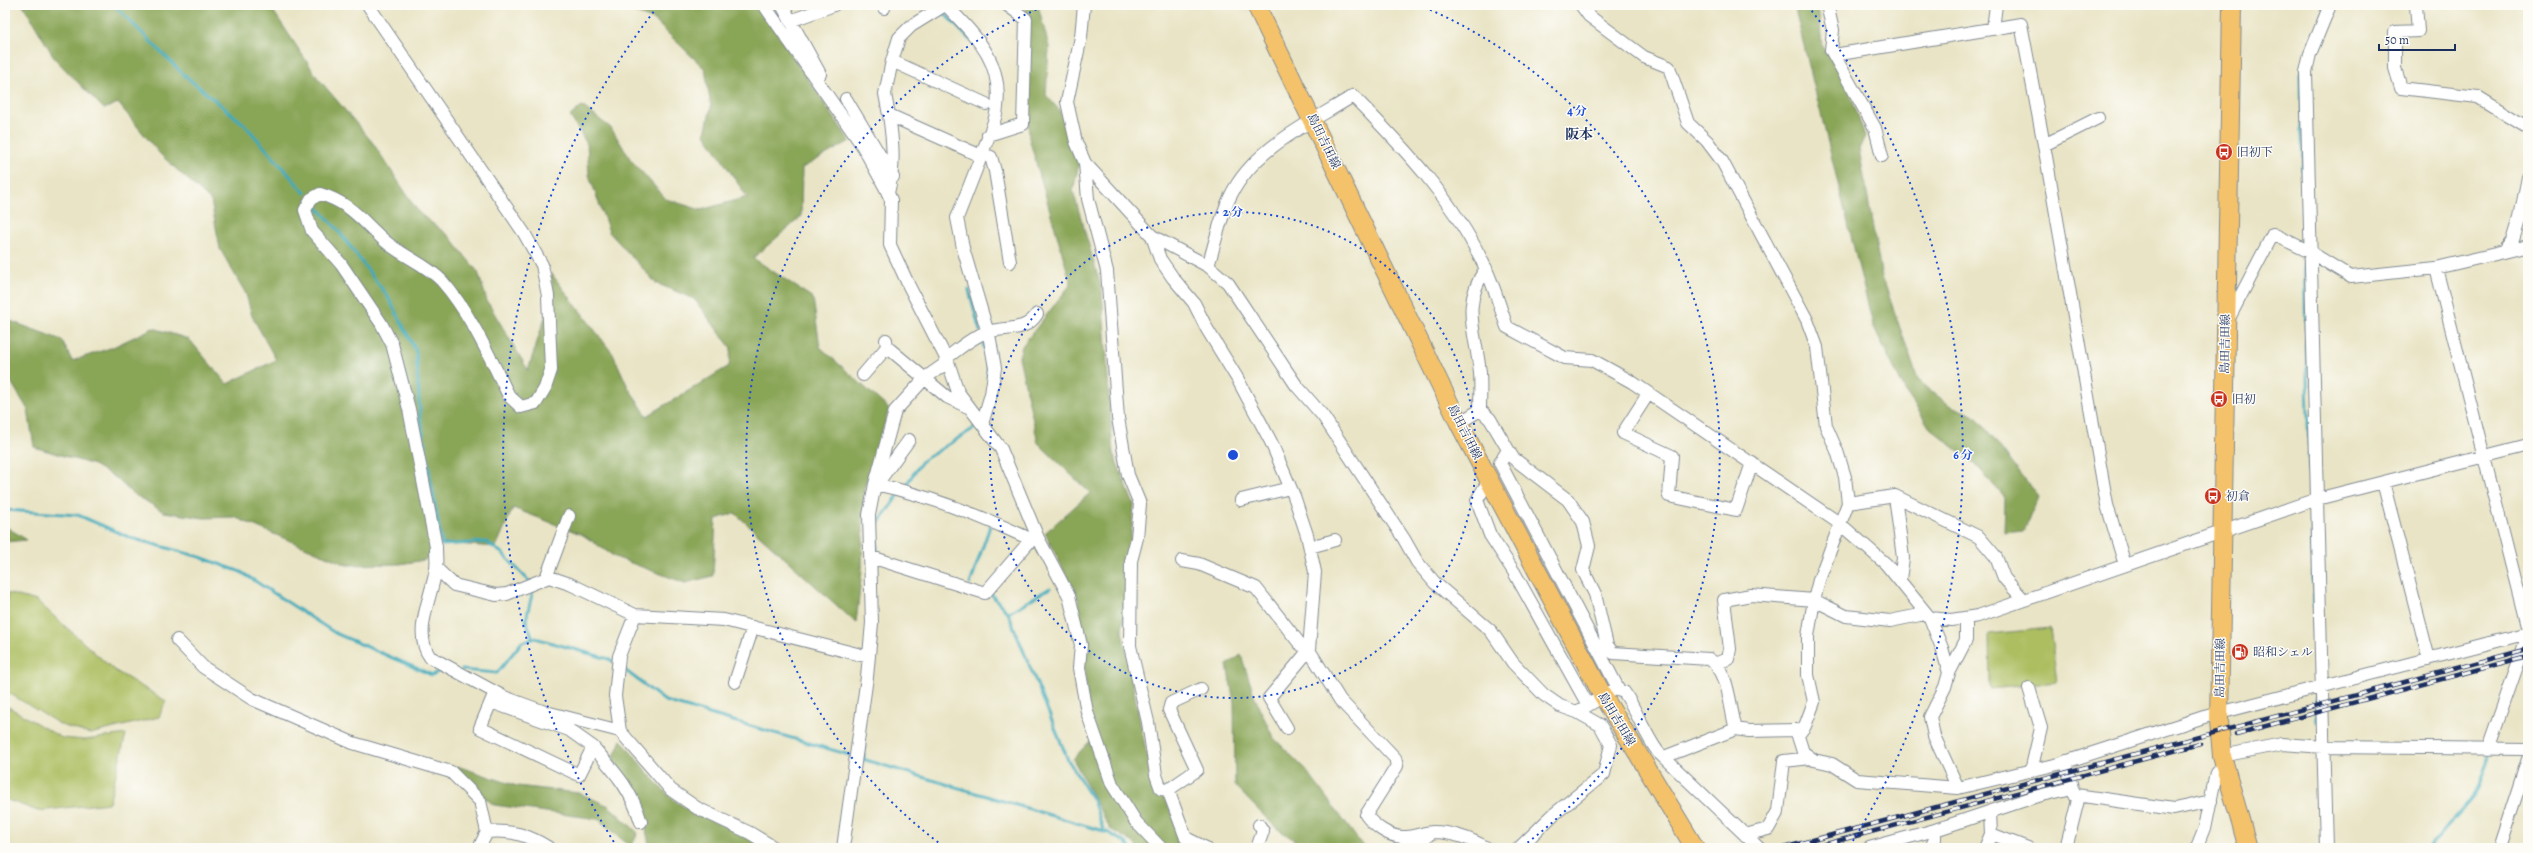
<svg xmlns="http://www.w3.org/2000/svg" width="2533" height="853" viewBox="0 0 2533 853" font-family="Alegreya,'Noto Serif JP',serif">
	<rect width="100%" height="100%" fill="#fdfcf7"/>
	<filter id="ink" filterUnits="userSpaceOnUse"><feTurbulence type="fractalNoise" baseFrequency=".025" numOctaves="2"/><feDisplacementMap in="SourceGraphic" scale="8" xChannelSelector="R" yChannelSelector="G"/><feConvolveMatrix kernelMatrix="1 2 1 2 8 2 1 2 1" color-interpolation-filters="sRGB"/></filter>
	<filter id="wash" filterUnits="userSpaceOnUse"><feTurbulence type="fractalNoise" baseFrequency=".012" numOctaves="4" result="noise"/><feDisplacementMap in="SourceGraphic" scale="16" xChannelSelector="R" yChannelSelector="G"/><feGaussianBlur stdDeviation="0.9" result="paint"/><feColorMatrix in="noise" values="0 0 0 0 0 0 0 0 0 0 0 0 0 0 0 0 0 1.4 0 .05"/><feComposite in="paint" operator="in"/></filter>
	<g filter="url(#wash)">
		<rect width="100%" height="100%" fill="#e9e4c5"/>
		<!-- green -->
		<path fill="#acbe61" stroke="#647660" d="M7 593 37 601 114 670 166 701 159 717 90 734 61 725 9 693 5 690Z
			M2050 628 2057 682 1990 689 1989 634Z
			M5 705 62 738 85 740 126 734 109 803 38 811 5 799Z"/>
		<!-- forest -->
		<path fill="#89a557" stroke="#526a5a" d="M23 5H272V9L317 77 373 143 419 213 449 236 478 272 487 301 528 370 545 317 554 306 551 273 613 354 628 387 647 416 729 366 731 348 694 299 656 283 609 232 589 175 587 144 570 116 582 106 611 128 631 160 666 199 701 210 747 197 705 134 711 107 705 69 654 20 617 5H755L766 17 850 141 802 168 801 217 753 258 813 298 820 347 889 409 864 489 862 570 856 623 735 513 716 519 713 576 685 583 615 557 583 535 513 508 496 547 441 543 425 560 400 564 347 565 234 517 204 518 164 512 132 493 116 478 94 465 34 447 28 410 5 372V313V319L62 340 72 361 113 347 153 328 189 339 227 384 276 360 252 316 246 294 220 249 211 201 160 154 118 103 104 109 55 59Z
			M1026 5H1038L1049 47 1046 95 1060 111 1079 163 1073 191 1102 290 1113 453 1134 505 1122 631 1146 751 1163 797 1191 848H1137L1134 843 1110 829 1073 759 1091 740 1078 599 1045 533 1090 493 1038 443 1019 357 1022 346 1071 284 1029 138Z
			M1794 5H1818L1822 46 1844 75 1865 136 1859 149 1881 273 1918 380 1949 405 1977 417 2038 497 2024 531 2004 533 2005 498 1976 465 1930 428 1905 391 1873 325Z
			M5 526 27 540 5 542Z
			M1241 655 1255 698 1273 737 1305 769 1362 845 1372 848H1306L1275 827 1235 786 1234 702 1227 665Z
			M621 740C635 757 663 794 681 805 708 822 741 831 769 848H654L649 845 641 805 613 759Z
			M457 766 517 786 579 793 609 806 638 833 631 847 598 819 494 805 461 779Z"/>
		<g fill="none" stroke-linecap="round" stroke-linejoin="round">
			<!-- stream -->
			<path stroke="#3daabb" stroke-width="3" d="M114 5 184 75 244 124 305 193
				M942 11 970 40
				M2301 70 2304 247
				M317 207 337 229 388 297 416 351 420 416 442 545 486 542 502 553 530 582
				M2304 252 2310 498
				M969 290 980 331
				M981 337 987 358 988 378
				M904 488 922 461 973 429 977 422
				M2311 504 2316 684
				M5 510 78 515 131 538 200 557 241 572 335 633 432 675 444 669
				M877 555V525L899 494
				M1023 558 1035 545
				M876 573 877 561
				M970 584 990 526
				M992 592 991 594 1008 613 1068 760 1093 800 1104 832
				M1008 613 1050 588
				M533 639 526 620 534 586
				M621 667 665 701 853 756
				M462 670 497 673 522 642 535 638 609 659 614 662
				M2316 692 2317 722
				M859 758 1107 832 1126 843 1130 848
				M864 760V738
				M2429 848 2473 797 2479 786 2489 756"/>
		</g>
	</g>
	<g filter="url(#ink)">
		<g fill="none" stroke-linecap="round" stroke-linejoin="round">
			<!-- minor casing -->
			<g stroke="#828a92" stroke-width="14">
				<path id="minor" d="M368 5 524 233 542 265 548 296 551 370 545 388 536 403 521 407 509 396C490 358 471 314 442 281 426 264 402 256 385 241 362 221 351 203 320 194L311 199 305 210 312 231 341 264 381 323 392 344 409 409 436 547C436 555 437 562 436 569 432 596 412 633 430 657L504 697 542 711 620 731
					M764 5 862 145 886 189 891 200 890 245 909 286 948 362 958 392 1001 449 1038 538 1069 596 1081 645 1079 668 1087 712 1112 784 1136 822 1161 848
					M782 5 820 74
					M883 5 884 8
					M946 5C975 36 1003 60 997 107 996 122 987 139 982 154
					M1084 5 1081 37 1067 102 1076 142 1085 163 1088 199 1107 271 1118 418 1128 475 1140 504 1137 538 1131 561 1130 646 1148 722 1156 775 1161 789 1168 790
					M1581 5 1589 16 1644 57 1669 67 1688 123 1707 141 1722 161 1807 320 1817 347 1826 426 1837 451 1845 477 1848 503 1819 580 1814 600 1808 636V675L1814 702 1805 726 1798 735
					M1827 5 1833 30 1831 50 1875 128 1882 156
					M2416 5 2418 31 2395 32V68L2401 88 2478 97 2528 128
					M790 21 834 5
					M1993 29 1996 5
					M1834 55 2021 24 2044 145 2098 118
					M892 61 899 38 911 26 945 5
					M846 99 893 177
					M889 115 885 94 892 61 986 104
					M988 135 1023 124 1026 19 1007 5
					M2044 145 2107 505 2125 565
					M1085 163 1152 236 1208 266 1228 283 1296 385 1323 416 1404 539 1417 562 1435 583 1491 631 1513 663 1544 695 1560 706 1577 712 1600 725 1611 745 1604 774 1553 815 1519 848
					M888 193C895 167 893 142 889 115L981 156
					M1152 236 1160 259 1173 278 1194 303 1207 329 1237 378 1271 442 1294 496 1307 535 1315 572 1309 650 1340 700 1395 758 1397 766 1366 815C1374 826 1388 836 1402 837 1413 838 1423 832 1433 832 1453 832 1471 839 1487 848
					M2504 252 2528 246
					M1208 266C1215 244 1220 218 1230 197 1253 148 1310 123 1353 96 1404 148 1454 200 1485 267 1494 286 1500 307 1507 327L1565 358 1592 360 1632 382 1839 523 1886 564 1930 618 1942 648 1949 673 1945 687 1930 717 1934 736 1958 788 1857 780 1832 764 1814 760 1803 752 1796 730 1749 731 1736 729 1664 757
					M1486 268C1460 307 1476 331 1480 373 1481 385 1480 398 1480 410L1490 419 1513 458 1568 500 1583 522 1589 546 1583 570 1595 594 1607 645 1613 653 1709 659C1730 671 1729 707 1736 729
					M2436 268 2528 630
					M2228 320 2273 234 2310 252 2351 277 2436 268 2504 252 2513 240 2520 217 2528 177
					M887 347 947 397 968 407
					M946 358C958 350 973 336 987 332 1006 326 1025 333 1037 314
					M863 375 887 347 886 340
					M1648 394 1623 433 1672 456 1669 496 1736 510 1752 463
					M1459 423 1480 410
					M982 424 991 394 995 368 990 340 963 248 957 218 982 154 991 157 995 171 1010 262
					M1508 450 1500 463 1619 690
					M1489 480 1477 500 1490 535 1514 572 1588 705
					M2383 482 2429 659
					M875 484C930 496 982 516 1032 540
					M877 484 909 440
					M1895 496 1903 558 1900 579
					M1241 500 1290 488
					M1848 503 1895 496 1979 537 1996 557 2004 578 2024 600
					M1310 547 1335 540
					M871 557 985 593 1029 542 1038 538
					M1182 561 1199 564 1256 588 1300 644 1309 650 1269 698 1287 728
					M436 568 454 585 496 595 507 594 549 577 570 584 635 615 724 620 869 657
					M546 578 569 516
					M635 615 619 656 615 696 620 731 671 790 697 808 750 833 775 848
					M1930 618 1951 620 1978 616 2317 499 2528 445
					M177 640 203 667 252 699 353 743 451 772 480 801 487 832
					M1717 663 1728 659 1730 649 1724 600 1751 595 1814 600 1846 616 1890 621 1925 614
					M1949 673 1966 640V618
					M735 682 753 627
					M2029 688 2041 728 2031 771
					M1201 689 1171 703 1169 710 1197 770 1168 790 1186 838 1206 848
					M491 702 569 730 593 747 579 775 480 728 495 692
					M1577 712 1615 689 1624 692C1637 711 1644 733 1658 752L1759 848
					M593 747C615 772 631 789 641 822
					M2488 749 2528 635
					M2222 756 2282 744 2324 747 2528 749
					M2066 761 2072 788 2078 800 2066 848
					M1958 788 2062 763 2204 717 2528 633
					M2076 795 2174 809 2211 801
					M1990 812 1991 834
					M1745 835 1768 829 1778 811 1784 761 1811 758
					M479 848 487 832C512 830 528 835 549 848
					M843 848 867 677 872 623 869 515 875 484 895 411 925 378 948 362
					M1257 848 1263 831 1259 825
					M1411 848 1430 834
					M1869 848 1935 830
					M1931 848 1935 839V830L2034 797 2072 788
					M1985 848 1991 834 2028 848
					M2197 848 2205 828 2216 773 2225 765
					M2326 848 2306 72 2310 54 2330 5
					M2499 848 2528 759"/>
			</g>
			<!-- primary casing -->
			<g stroke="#828a92" stroke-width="20">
				<path id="primary" d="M1256 5 1459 423 1603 696 1695 848
					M2232 5 2219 721 2222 756 2248 848"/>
			</g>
			<!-- minor -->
			<use href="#minor" stroke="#fff" stroke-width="12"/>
			<!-- primary -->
			<use href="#primary" stroke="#f4c26a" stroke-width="18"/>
			<!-- rail casing -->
			<g stroke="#1b2f5e" stroke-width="4.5">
				<path id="rail" d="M2236 734 2528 656
					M1783 848 2528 649
					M1811 848 2200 744"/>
			</g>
			<!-- rail -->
			<use href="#rail" stroke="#fdfcf7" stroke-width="3" stroke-dasharray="9" stroke-linecap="butt"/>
		</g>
	</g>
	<!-- distance rings -->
	<g fill="none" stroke="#1d4ed8" stroke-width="2" stroke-dasharray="2 4">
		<circle cx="1233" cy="455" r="243"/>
		<path d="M943 846A487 487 0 0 1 1047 5M1419 5A487 487 0 0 1 1523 846"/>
		<path d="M617 847A730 730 0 0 1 658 6M1808 6A730 730 0 0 1 1849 847"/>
	</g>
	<!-- icons -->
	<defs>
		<g id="bus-disc" transform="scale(0.9)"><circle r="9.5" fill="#c8321e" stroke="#fdfcf7"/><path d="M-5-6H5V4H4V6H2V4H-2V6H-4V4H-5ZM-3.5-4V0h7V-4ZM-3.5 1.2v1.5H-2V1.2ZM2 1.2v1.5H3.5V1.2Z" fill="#fff"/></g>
		<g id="fuel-disc" transform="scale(0.9)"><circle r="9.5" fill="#c8321e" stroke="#fdfcf7"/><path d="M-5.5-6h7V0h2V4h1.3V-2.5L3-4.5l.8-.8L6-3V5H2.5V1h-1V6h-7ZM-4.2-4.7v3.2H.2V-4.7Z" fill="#fff"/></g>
	</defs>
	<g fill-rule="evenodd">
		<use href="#bus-disc" x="2224" y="152"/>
		<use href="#bus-disc" x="2219" y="399"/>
		<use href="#bus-disc" x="2213" y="496"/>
		<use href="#fuel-disc" x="2240" y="652"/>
	</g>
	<g text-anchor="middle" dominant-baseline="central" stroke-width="3" stroke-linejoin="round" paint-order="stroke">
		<!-- street labels -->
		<g font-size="12" fill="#1b2f5e" stroke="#fdfcf7">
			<text transform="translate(1324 141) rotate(64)">島田吉田線</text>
			<text transform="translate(2225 344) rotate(-89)">島田吉田線</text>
			<text transform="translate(1465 432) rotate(63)">島田吉田線</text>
			<text transform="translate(2220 668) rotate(-89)">島田吉田線</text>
			<text transform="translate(1617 719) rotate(59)">島田吉田線</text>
		</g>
		<!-- poi labels -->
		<g font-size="12" fill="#1b2f5e" stroke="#fdfcf7" text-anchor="start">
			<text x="2237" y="152">旧初下</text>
			<text x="2232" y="399">旧初</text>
			<text x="2226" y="496">初倉</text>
			<text x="2253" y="652">昭和シェル</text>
		</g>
		<!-- quarter labels -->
		<g font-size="14" font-weight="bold" fill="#1b2f5e" stroke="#fdfcf7">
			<text x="1579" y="134">阪本</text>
		</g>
	</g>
	<circle cx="1233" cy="455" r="6" fill="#1d4ed8" stroke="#fdfcf7" stroke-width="2"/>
	<g font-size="12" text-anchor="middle" font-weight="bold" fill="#1d4ed8" stroke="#fdfcf7" stroke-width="3" stroke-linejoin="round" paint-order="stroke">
		<text x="1577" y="115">4 分</text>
		<text x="1233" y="216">2 分</text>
		<text x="1963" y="459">6 分</text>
	</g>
	<!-- margin -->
	<rect width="2533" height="853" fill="none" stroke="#fdfcf7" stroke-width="20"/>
	<!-- scale -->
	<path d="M2379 44v6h76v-6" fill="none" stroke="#1b2f5e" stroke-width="2"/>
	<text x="2385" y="44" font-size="12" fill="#1b2f5e" stroke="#fdfcf7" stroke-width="3" paint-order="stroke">50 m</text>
</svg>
